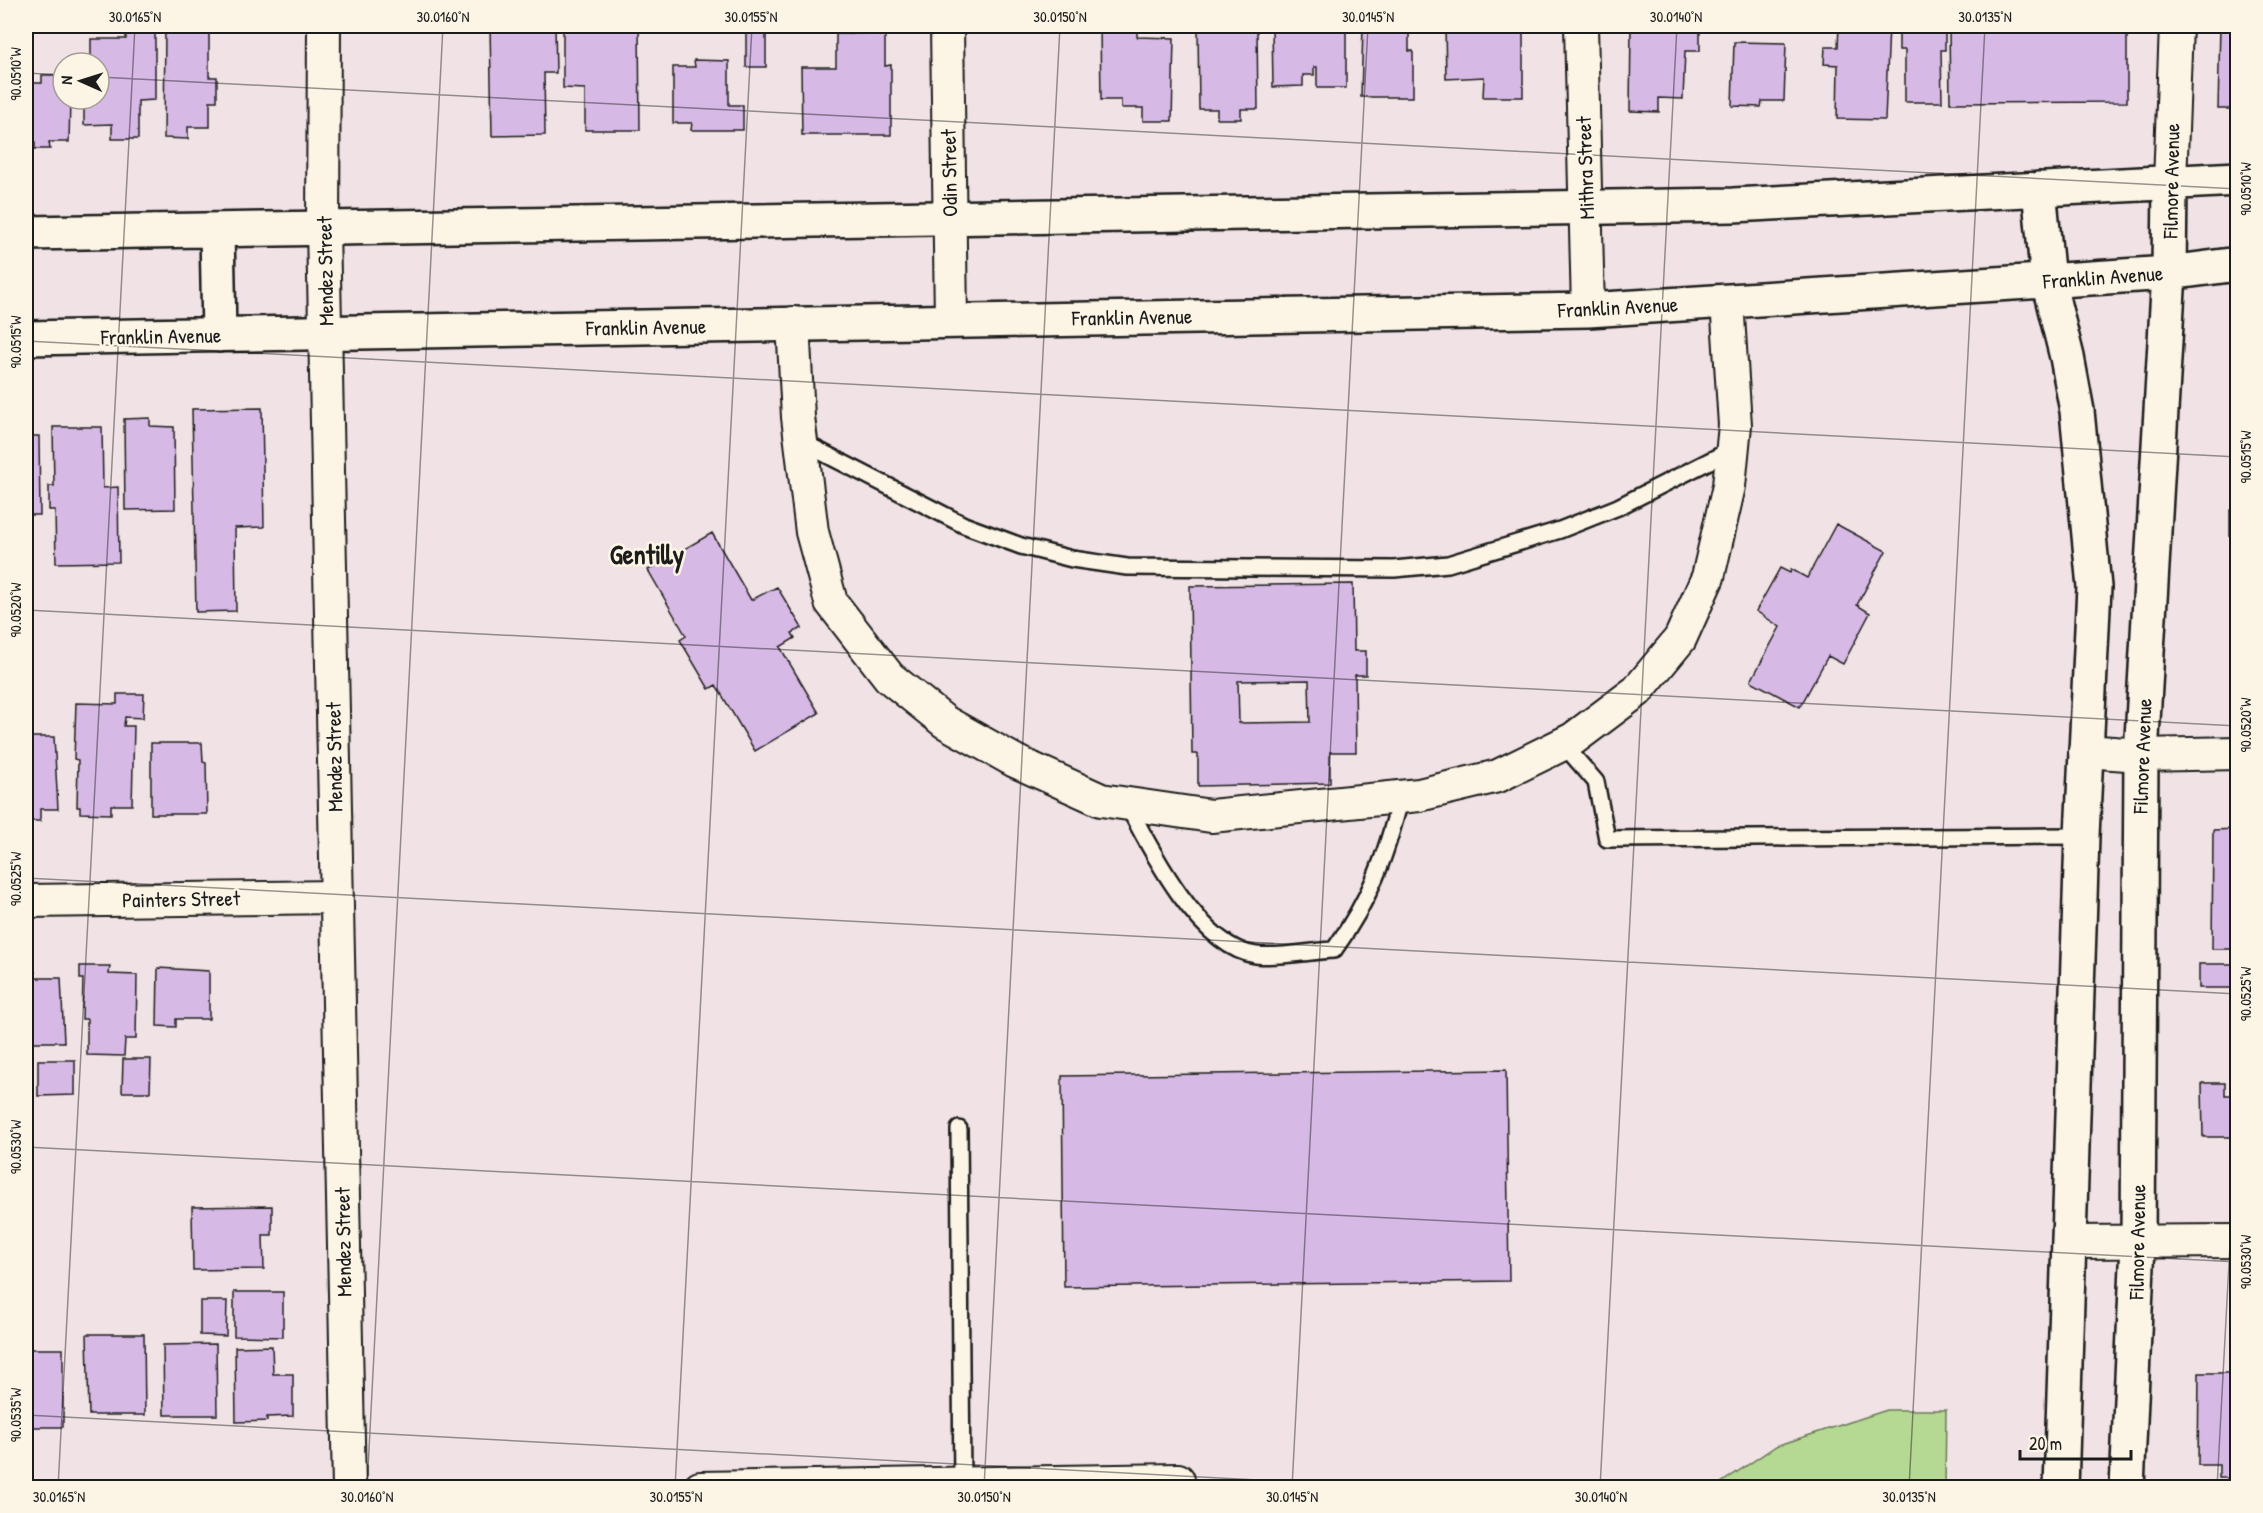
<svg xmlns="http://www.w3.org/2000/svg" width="2263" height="1513" viewBox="0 0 2263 1513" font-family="'Patrick Hand',sans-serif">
	<rect width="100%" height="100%" fill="#f1e3e5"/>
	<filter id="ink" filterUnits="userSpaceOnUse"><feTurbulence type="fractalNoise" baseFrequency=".0167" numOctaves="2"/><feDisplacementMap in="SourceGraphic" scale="12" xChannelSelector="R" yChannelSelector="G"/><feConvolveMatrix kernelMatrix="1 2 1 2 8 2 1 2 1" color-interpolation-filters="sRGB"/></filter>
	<g filter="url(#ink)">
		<!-- green -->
		<path fill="#b5d892" stroke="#687a57" stroke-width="1.5" d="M1887 1410H1946L1945 1487H1715L1776 1446Z"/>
		<!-- building -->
		<path fill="#d7b9e6" stroke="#1c1c1c" stroke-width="1.5" fill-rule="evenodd" d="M126 26H155V100L138 101V139H112V124L84 125V99H99V63H84V60H91V39H126Z
			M165 26H209V77H217V101H210V127H188V139L164 138Z
			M490 26H555L556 73H544L545 135 492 136Z
			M563 26H639L640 130H585V89L563 88Z
			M1100 26H1137V37L1174 38 1172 121H1143V108H1121V100H1101Z
			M1272 26H1346V88H1317V67H1314V75H1303V86L1273 87Z
			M1363 26H1409V51H1413V97H1361Z
			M1445 26H1523V97H1483L1484 77 1446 79Z
			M1631 26H1700V51H1685L1683 99 1659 98V112L1630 111Z
			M1839 26H1889L1885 120 1837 119 1838 65 1824 64 1825 47H1838Z
			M1899 26H1945V50H1941L1942 102H1905V50H1899Z
			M1949 26H2127V102L1950 103Z
			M2220 26H2238V109H2218Z
			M1198 28H1257L1258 109H1241V119H1217V109H1199Z
			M746 31H766V67H746Z
			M885 33V66L891 65V135H802L801 67H836V34Z
			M1734 42 1786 43 1784 101H1762L1761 107 1732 106Z
			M694 60 729 61V105H743V130H691L692 123H673V67H695Z
			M42 75H63V99H70L69 142H49L50 149H35V142H26V78H31V83H42Z
			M262 408 264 527 235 528 236 611 196 612 192 409Z
			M150 418V426L174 427 175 509 125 510 124 419Z
			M53 427H102L103 488 118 487 119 562 56 563 55 510H49V486H54Z
			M26 436H39L40 515H26Z
			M2230 510H2238V537L2230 536Z
			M1836 524 1886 551 1857 605 1870 613 1843 664 1828 656 1800 707 1751 681 1780 627 1756 611 1780 568 1790 573 1791 569 1807 578Z
			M712 533 751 600 777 587 802 628 792 633 795 638 780 647 819 713 755 751 716 685 709 689 680 640 686 636 648 570Z
			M1353 584 1354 651H1366V675H1355L1356 752H1330V783L1198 786V754H1192L1190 586ZM1309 680 1310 722 1239 723 1238 681Z
			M117 694H144L143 718 125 717 124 726H134L132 805H111V814L80 813V807H77L78 760 74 759 76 703 117 704Z
			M26 737H54L58 809H40V821H26Z
			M151 743H202L203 762 206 763 207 814H151Z
			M2238 829V949H2212L2213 830Z
			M2199 964H2238V988H2199Z
			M80 966H110L109 974 137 975 136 1039H125L124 1056 87 1055V1019H82L83 979H80Z
			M158 968 209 971V1019H176V1027L157 1026Z
			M26 972H35V978H61L64 1042H32V1051H26Z
			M123 1059H151L150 1092H122Z
			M38 1060H75V1095L38 1096Z
			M1506 1070 1509 1281 1064 1287 1062 1076Z
			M2202 1083H2225V1095H2238V1137H2203Z
			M272 1206V1235H263L264 1269 193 1270 192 1207Z
			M234 1292H283V1337L234 1336Z
			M200 1301H227L226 1336 200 1335Z
			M87 1334H144L145 1415H89Z
			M216 1344 217 1415H164L163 1345Z
			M272 1346 273 1374H293V1416L267 1417V1421L236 1422 235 1347Z
			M26 1349H63V1427H26Z
			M2199 1373H2238V1478H2219V1465H2198Z"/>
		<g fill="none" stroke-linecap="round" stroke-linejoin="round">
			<!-- lane casing -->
			<g stroke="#1c1c1c" stroke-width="20">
				<path id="lane" d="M802 442 964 525 1021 546 1072 559 1127 567 1394 569 1448 564 1560 530 1618 507 1733 449
					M1563 744 1596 782 1607 839 2082 836
					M1127 804C1150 849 1200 948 1256 955 1278 958 1311 951 1334 950 1371 898 1385 858 1401 797
					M959 1129 962 1484"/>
			</g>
			<!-- street casing -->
			<g stroke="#1c1c1c" stroke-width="36">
				<path id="street" d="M324 26 323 228 349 1488
					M947 26 951 320
					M1581 26 1588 310
					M2170 182 2176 26
					M793 323 798 417 812 532 831 602 889 677 945 722 1015 761 1101 800 1211 816 1419 795 1498 776 1573 739 1637 691 1680 639 1708 577 1729 486 1735 425 1727 301
					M2085 751 2141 755 2238 753
					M26 901 336 897
					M2069 1242 2238 1241
					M700 1488 1178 1480"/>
			</g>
			<!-- secondary casing -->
			<g stroke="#1c1c1c" stroke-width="38">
				<path id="secondary" d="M2039 189 2048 281 2067 357 2077 411 2094 587 2082 836 2061 1488
					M217 230 219 335
					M26 233 1733 205 2238 179
					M26 338 1588 310 2169 273 2238 264
					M2127 1488 2138 1244 2141 755 2169 273 2170 182"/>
			</g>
			<!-- lane -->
			<use href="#lane" stroke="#fcf5e5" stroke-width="15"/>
			<!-- street -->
			<use href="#street" stroke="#fcf5e5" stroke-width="32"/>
			<!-- secondary -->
			<use href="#secondary" stroke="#fcf5e5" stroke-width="33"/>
		</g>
	</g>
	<!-- ticks -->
	<path fill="none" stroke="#1c1c1c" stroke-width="1.5" stroke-opacity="0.45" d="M26 73 63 75M99 77 2238 189M26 341 2238 457M26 610 2238 726M26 878 2238 994M26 1147 2238 1262M26 1415 1411 1488M58 1488 135 26M367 1488 443 26M675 1488 752 26M984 1488 1060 26M1292 1488 1368 26M1600 1488 1677 26M1909 1488 1985 26M2217 1488 2238 1094"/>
	<g text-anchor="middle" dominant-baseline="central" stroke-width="5" stroke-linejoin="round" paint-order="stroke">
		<!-- street labels -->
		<g font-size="21" fill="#1c1c1c" stroke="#fcf5e5">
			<text transform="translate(1585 168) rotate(-92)">Mithra Street</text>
			<text transform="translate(949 173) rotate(-91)">Odin Street</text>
			<text transform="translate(2171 181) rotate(-89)">Filmore Avenue</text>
			<text transform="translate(325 271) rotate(-91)">Mendez Street</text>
			<text transform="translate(2103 277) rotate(-4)">Franklin Avenue</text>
			<text transform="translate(1618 307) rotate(-3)">Franklin Avenue</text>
			<text transform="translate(1132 317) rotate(-1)">Franklin Avenue</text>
			<text transform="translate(646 327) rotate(-1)">Franklin Avenue</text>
			<text transform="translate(161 336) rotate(-1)">Franklin Avenue</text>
			<text transform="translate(2142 756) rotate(-88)">Filmore Avenue</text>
			<text transform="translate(334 757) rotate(-91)">Mendez Street</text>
			<text transform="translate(181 899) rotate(-1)">Painters Street</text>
			<text transform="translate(343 1242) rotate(-91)">Mendez Street</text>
			<text transform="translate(2137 1242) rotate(-89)">Filmore Avenue</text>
		</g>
		<!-- district labels -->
		<g font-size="27" font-weight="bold" fill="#1c1c1c" stroke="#fcf5e5">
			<text x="647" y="554">Gentilly</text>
		</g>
	</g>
	<!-- margin -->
	<rect width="2263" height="1513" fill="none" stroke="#fcf5e5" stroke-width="66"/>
	<!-- north arrow -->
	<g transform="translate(81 81) rotate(273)"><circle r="28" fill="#fcf5e5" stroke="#a29e95" stroke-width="1.5"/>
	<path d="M0-4.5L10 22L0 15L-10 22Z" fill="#1c1c1c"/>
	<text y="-9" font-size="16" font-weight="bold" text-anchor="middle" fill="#1c1c1c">N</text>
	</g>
	<!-- scale -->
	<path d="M2020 1450v9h111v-9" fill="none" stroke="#1c1c1c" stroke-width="3"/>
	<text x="2029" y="1450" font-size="18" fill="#1c1c1c" stroke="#fcf5e5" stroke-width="4.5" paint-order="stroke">20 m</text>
	<rect x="33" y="33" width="2197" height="1447" fill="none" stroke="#1c1c1c" stroke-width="2"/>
	<g font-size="15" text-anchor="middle" fill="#1c1c1c">
		<text x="135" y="22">30.0165°N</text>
		<text x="443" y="22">30.0160°N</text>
		<text x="751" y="22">30.0155°N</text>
		<text x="1060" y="22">30.0150°N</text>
		<text x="1368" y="22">30.0145°N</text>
		<text x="1676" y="22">30.0140°N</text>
		<text x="1985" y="22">30.0135°N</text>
		<text transform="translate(16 74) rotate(-90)" y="5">90.0510°W</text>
		<text transform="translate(2246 189) rotate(-90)" y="5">90.0510°W</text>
		<text transform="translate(16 342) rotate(-90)" y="5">90.0515°W</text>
		<text transform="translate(2246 457) rotate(-90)" y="5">90.0515°W</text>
		<text transform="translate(16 610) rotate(-90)" y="5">90.0520°W</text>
		<text transform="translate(2246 725) rotate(-90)" y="5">90.0520°W</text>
		<text transform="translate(16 879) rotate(-90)" y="5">90.0525°W</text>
		<text transform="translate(2246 994) rotate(-90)" y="5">90.0525°W</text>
		<text transform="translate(16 1147) rotate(-90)" y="5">90.0530°W</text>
		<text transform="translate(2246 1262) rotate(-90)" y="5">90.0530°W</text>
		<text transform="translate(16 1415) rotate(-90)" y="5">90.0535°W</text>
		<text x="59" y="1502">30.0165°N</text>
		<text x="367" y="1502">30.0160°N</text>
		<text x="676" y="1502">30.0155°N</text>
		<text x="984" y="1502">30.0150°N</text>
		<text x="1292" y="1502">30.0145°N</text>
		<text x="1601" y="1502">30.0140°N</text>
		<text x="1909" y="1502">30.0135°N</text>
	</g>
</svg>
